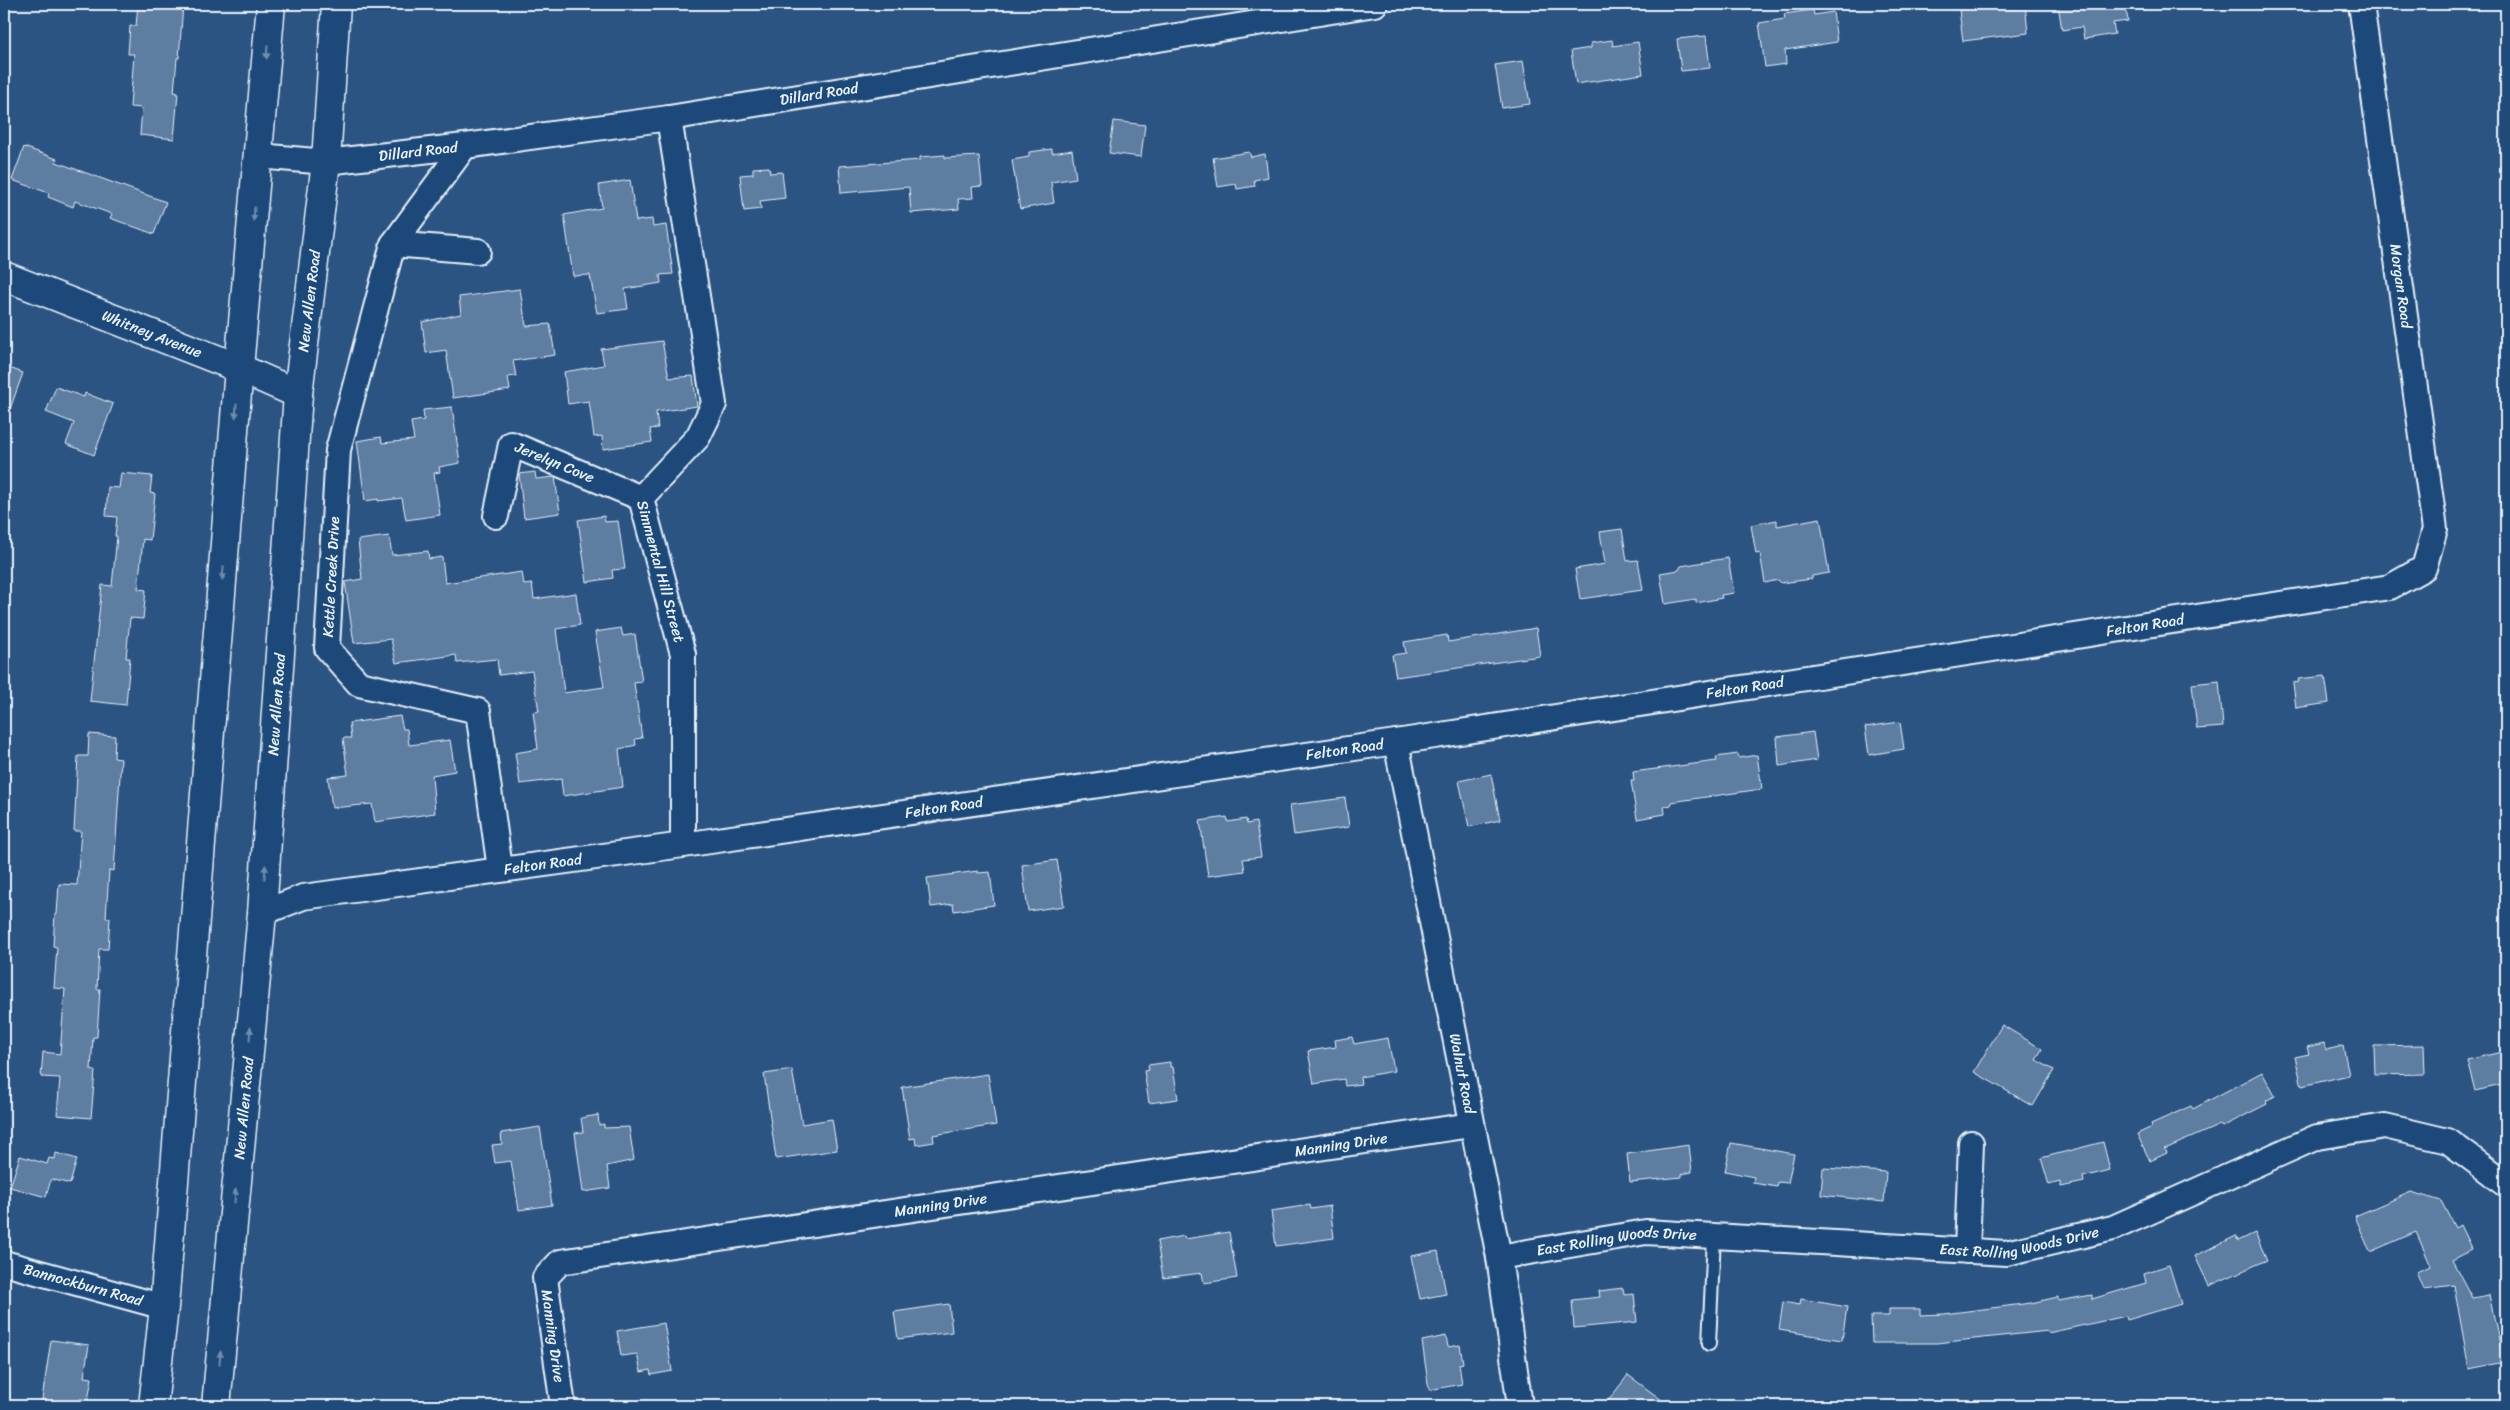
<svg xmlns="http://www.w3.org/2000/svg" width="2510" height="1410" viewBox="0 0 2510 1410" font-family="Sriracha,sans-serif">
	<rect width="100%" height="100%" fill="#2b5482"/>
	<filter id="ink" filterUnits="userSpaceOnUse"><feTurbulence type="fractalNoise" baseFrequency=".02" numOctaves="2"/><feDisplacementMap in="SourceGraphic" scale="10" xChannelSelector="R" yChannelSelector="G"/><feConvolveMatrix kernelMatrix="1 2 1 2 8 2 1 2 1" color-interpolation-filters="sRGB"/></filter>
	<g filter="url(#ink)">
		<!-- building -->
		<path fill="#5d7da1" stroke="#e8f1f8" d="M138 4H183L179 58H177L174 92 178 93 174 139 140 135 142 108 130 107 134 54H128L130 26H136Z
			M1988 4H2025L2028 33 1963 41 1959 10 1989 6Z
			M2058 4H2125L2128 21 2113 23 2115 34 2084 39 2082 27 2062 30Z
			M1813 10 1814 15 1833 12 1837 42 1785 50 1786 64 1765 67 1759 23 1785 19 1784 14Z
			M1706 36 1710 68 1681 71 1677 39Z
			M1612 40 1613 46 1638 42 1643 74 1576 84 1571 51 1591 48V43Z
			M1523 61 1530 104 1502 108 1495 65Z
			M1114 121 1145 125 1141 157 1109 153Z
			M24 147 57 159 56 162 166 202 154 234 110 218 112 214 75 201 73 207 48 197 49 193 12 180Z
			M1052 149V153L1072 150 1076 178 1051 182 1054 203 1020 209 1012 160 1029 157V152Z
			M1249 152 1251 157 1265 154 1268 177 1254 180 1255 186 1237 189 1236 184 1218 187 1213 158Z
			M945 155V158L979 156 982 186 972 187 973 198 958 199 959 209 911 213 909 187 841 193 839 166 920 160V157Z
			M769 167 770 173 782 172 785 198 760 201 761 209 744 211 740 175 753 174V168Z
			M630 180 636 221 652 219 653 227 666 225 673 274 660 275 661 283 625 289 628 309 597 313 590 275 573 276 564 215 602 208 599 185Z
			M520 289 526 326 550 324 555 355 513 361 516 376 508 377 510 390 453 398 446 350 426 353 422 322 461 314 459 297Z
			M662 341 669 378 693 376 697 406 656 412 658 428 650 429 652 442 603 449 602 436 594 437 589 401 568 404 564 372 604 365 601 349Z
			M4 366 23 373 6 420 4 419Z
			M56 387 84 397 85 393 113 404 94 455 66 444 74 423 46 412Z
			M452 407 460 463 439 467 440 472 434 473 440 515 406 520 402 498 378 501V499L365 501 357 441 381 437 382 443 414 440 411 422 424 420 423 410Z
			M535 472 536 479 555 477 560 513 524 518 519 474Z
			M121 473 152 476 150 493 155 494 150 540 143 539 138 589 146 590 143 619 130 618 126 658H130L126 705 90 701 102 585 112 586 117 536H115L117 517 106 516 108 487 119 488Z
			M604 516 605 522 618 521 625 569 612 570 613 578 587 582 578 520Z
			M1820 518 1829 573 1812 576V579L1781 583 1778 580 1765 583 1760 553 1756 554 1751 525 1777 520V526Z
			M1622 529 1627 561 1638 560 1643 590 1580 599 1575 569 1605 564 1600 532Z
			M389 536 392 555 428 551 429 559 442 557 445 583 522 572 524 585 532 584 534 599 576 593 580 625 556 629 564 693 604 687 595 632 621 628 623 636 635 634 642 682 634 683 642 738 635 739 636 745 619 749 623 787 563 796 561 779 520 784 515 753 538 749 533 712 539 711 532 671 499 675 497 659 457 663 456 655 396 663 391 639 354 643 345 582 362 579 358 540Z
			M1728 558 1734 593 1721 595 1722 598 1696 603V599L1665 604 1660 573 1679 570 1681 566Z
			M1536 628 1540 656 1396 677 1392 655 1406 653 1404 642 1447 635 1448 642Z
			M2325 676 2329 703 2296 708 2293 683 2299 682 2298 679Z
			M2219 681 2223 727 2197 729 2192 684Z
			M400 716 403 729H407L409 745 450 740 455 771 432 775 435 813 375 822 372 804 332 808 328 777 348 775 343 738H351L349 723Z
			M1900 722 1904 749 1869 755 1865 727Z
			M1813 732 1817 760 1779 766 1777 737Z
			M89 734 115 736 114 758 121 759 114 871 109 870 106 918H110L108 949H99L97 989H100L97 1037H93L91 1070 95 1071 91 1118 57 1115 60 1078 41 1077 43 1052 60 1054 65 989 54 988 57 947 53 946 55 914H57L59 884 77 885 81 831H74L78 756H88Z
			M1738 754 1739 758 1757 755 1762 789 1671 802 1672 805 1664 806 1665 814 1637 819 1631 781H1634L1633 772 1717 761 1716 757Z
			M1491 774 1500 820 1469 827 1459 781Z
			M1345 798 1349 827 1294 835 1290 805Z
			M1227 817 1228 822 1246 819 1247 824 1256 822 1261 857 1243 859 1245 871 1208 876 1200 821Z
			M1057 860 1064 906 1028 911 1022 865Z
			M978 871V873L990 872 994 905 954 911 953 904 931 907 927 878Z
			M2002 1025 2042 1049 2036 1060 2054 1070 2033 1106 1974 1072Z
			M1352 1037 1354 1044 1388 1038 1394 1071 1360 1077 1361 1084 1345 1086 1344 1079 1314 1084 1308 1051 1336 1047 1335 1040Z
			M2324 1043 2326 1050 2343 1046 2349 1075 2302 1086 2295 1057 2309 1054 2307 1047Z
			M2424 1045 2425 1074 2375 1075 2374 1046Z
			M2506 1051V1084L2475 1091 2467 1060Z
			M1170 1062V1067H1173L1178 1099 1149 1103 1144 1071 1149 1070 1148 1065Z
			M792 1070 802 1124 832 1119 837 1150 776 1159 764 1074Z
			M2262 1072 2275 1096 2266 1101 2267 1104 2222 1127 2220 1125 2165 1149 2167 1153 2150 1161 2137 1134 2152 1127 2151 1124 2191 1106 2193 1109Z
			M988 1074 996 1125 933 1135 934 1142 916 1145 915 1138 910 1139 902 1087Z
			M598 1115 599 1125 604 1124V1128L629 1127 634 1160 607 1166 610 1188 583 1192 575 1133 583 1132 581 1118Z
			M540 1127 552 1205 519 1210 511 1161 495 1163 492 1145 502 1144 501 1133Z
			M2103 1142 2110 1170 2083 1177 2084 1182 2061 1187 2060 1182 2049 1185 2041 1158Z
			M1731 1143 1794 1154 1788 1183 1778 1182 1777 1187 1753 1183 1754 1177 1725 1171Z
			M1689 1145 1692 1172 1682 1174V1177L1630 1182 1627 1154Z
			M56 1153 77 1159 70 1184 51 1179 46 1197 10 1187 20 1156 47 1164 49 1158 55 1159Z
			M1823 1168 1886 1172 1884 1202 1821 1195Z
			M2411 1192 2441 1201 2455 1228 2460 1225 2472 1250 2452 1260 2472 1298 2489 1295 2504 1362 2469 1369 2454 1285 2423 1289 2416 1272 2431 1266 2416 1232 2370 1252 2355 1216Z
			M1310 1205 1311 1209 1330 1206 1334 1238 1276 1246 1271 1211Z
			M1229 1232 1237 1278 1204 1283 1202 1273 1163 1278 1157 1241 1184 1236 1185 1239Z
			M2255 1233 2267 1260 2209 1286 2195 1256 2236 1236 2238 1241Z
			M1438 1251 1446 1294 1420 1299 1411 1256Z
			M2169 1265 2181 1304 2127 1320 2126 1316 2048 1333V1331L1937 1343H1872L1871 1316H1889V1309H1920V1315L1944 1314 2031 1303 2058 1297V1301L2092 1295V1299L2146 1283 2144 1273Z
			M1623 1288 1624 1295 1634 1294 1637 1322 1574 1328 1572 1300 1600 1297 1599 1291Z
			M1801 1299 1847 1307 1842 1340 1779 1330 1783 1302 1800 1305Z
			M949 1304 952 1332 898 1339 894 1312Z
			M664 1323 672 1371 651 1375 650 1370 641 1372 637 1354 621 1356 617 1331Z
			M1446 1336 1448 1347 1460 1345 1463 1363 1459 1364 1462 1384 1429 1390 1422 1341Z
			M51 1340 89 1345 84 1377 92 1378 88 1400 80 1399 79 1406H41Z
			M1628 1375 1670 1406H1604Z"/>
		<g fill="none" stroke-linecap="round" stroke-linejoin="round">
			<!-- lane casing -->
			<g stroke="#e8f1f8" stroke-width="16">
				<path id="lane" d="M1709 1344 1714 1236"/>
			</g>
			<!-- street casing -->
			<g stroke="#e8f1f8" stroke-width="28">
				<g id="street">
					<path d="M465 146 393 244 338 450 327 648 359 684 478 711 500 869"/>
					<path id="s1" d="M259 156 326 162 465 146 669 118 1375 4"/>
					<path d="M393 244 478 251"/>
					<path d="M641 498 698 437 714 404 669 118"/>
					<path id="s2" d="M641 498 683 654V845"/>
					<path id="s3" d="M496 516 511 444 641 498"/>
					<path id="s4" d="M1396 742 1499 1257 1520 1406"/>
					<path id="s5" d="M262 913 303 897 683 845 1396 742 2390 587 2424 568 2435 529 2361 4"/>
					<path d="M1967 1251 1971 1143"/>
					<path id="s6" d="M1499 1257 1646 1232 2006 1253 2113 1228 2317 1137 2385 1126 2448 1141 2506 1184"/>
					<path id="s7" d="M4 1263 164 1307"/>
					<path id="s8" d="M563 1406 545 1278 560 1262 1471 1125"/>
				</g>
			</g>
			<!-- secondary casing -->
			<g stroke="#e8f1f8" stroke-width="31">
				<g id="secondary">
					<path id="s9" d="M4 276 239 368 298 394"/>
					<path d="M153 1406 164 1307 239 368 271 4"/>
					<path id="s10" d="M216 1406 262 913 298 394 326 162 336 4"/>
				</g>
			</g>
			<!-- lane -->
			<use href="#lane" stroke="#1f4a7a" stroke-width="12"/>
			<!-- street -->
			<use href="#street" stroke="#1f4a7a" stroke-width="24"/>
			<!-- secondary -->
			<use href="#secondary" stroke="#1f4a7a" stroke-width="28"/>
		</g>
		<!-- one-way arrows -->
		<defs><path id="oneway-solid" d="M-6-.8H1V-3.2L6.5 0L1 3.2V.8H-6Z" transform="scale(1.25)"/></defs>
		<g fill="#6f8dac">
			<use href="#oneway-solid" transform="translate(267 52) rotate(94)"/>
			<use href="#oneway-solid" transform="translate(254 214) rotate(95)"/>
			<use href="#oneway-solid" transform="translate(236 411) rotate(95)"/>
			<use href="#oneway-solid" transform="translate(223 573) rotate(95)"/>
			<use href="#oneway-solid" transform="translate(265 872) rotate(-86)"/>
			<use href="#oneway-solid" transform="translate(250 1034) rotate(-85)"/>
			<use href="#oneway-solid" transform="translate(235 1196) rotate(-85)"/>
			<use href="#oneway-solid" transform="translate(220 1358) rotate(-85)"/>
		</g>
	</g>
	<g text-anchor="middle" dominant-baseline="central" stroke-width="4" stroke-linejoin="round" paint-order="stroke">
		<!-- street labels -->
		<g font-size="15" fill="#e8f1f8" stroke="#1f4a7a">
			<text stroke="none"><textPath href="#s1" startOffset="565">Dillard Road</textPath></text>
			<text stroke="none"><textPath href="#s1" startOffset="160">Dillard Road</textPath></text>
			<text transform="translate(2401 286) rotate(82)">Morgan Road</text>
			<text stroke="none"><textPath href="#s10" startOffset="1109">New Allen Road</textPath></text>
			<text stroke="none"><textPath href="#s9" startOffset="159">Whitney Avenue</textPath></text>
			<text stroke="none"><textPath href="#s3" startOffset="121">Jerelyn Cove</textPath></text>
			<text stroke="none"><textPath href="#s2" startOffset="76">Simmental Hill Street</textPath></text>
			<text transform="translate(331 577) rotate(-87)">Kettle Creek Drive</text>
			<text stroke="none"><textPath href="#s5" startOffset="1906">Felton Road</textPath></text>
			<text stroke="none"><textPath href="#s5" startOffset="1501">Felton Road</textPath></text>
			<text stroke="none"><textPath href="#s10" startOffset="704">New Allen Road</textPath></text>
			<text stroke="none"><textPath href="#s5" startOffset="1096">Felton Road</textPath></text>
			<text stroke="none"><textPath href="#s5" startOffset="691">Felton Road</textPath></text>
			<text stroke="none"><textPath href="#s5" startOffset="286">Felton Road</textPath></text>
			<text stroke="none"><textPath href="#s4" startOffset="338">Walnut Road</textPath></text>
			<text stroke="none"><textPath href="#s10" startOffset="299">New Allen Road</textPath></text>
			<text stroke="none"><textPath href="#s8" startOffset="941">Manning Drive</textPath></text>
			<text stroke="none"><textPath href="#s8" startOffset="536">Manning Drive</textPath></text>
			<text stroke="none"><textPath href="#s6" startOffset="524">East Rolling Woods Drive</textPath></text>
			<text stroke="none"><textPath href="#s6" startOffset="119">East Rolling Woods Drive</textPath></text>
			<text stroke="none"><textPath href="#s7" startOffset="82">Bannockburn Road</textPath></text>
			<text transform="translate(553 1336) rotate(82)">Manning Drive</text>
		</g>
	</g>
	<!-- margin -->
	<rect width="2510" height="1410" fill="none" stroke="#1f4a7a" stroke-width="20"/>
	<rect x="10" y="10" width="2490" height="1390" fill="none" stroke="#e8f1f8" stroke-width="2" filter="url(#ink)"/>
</svg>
